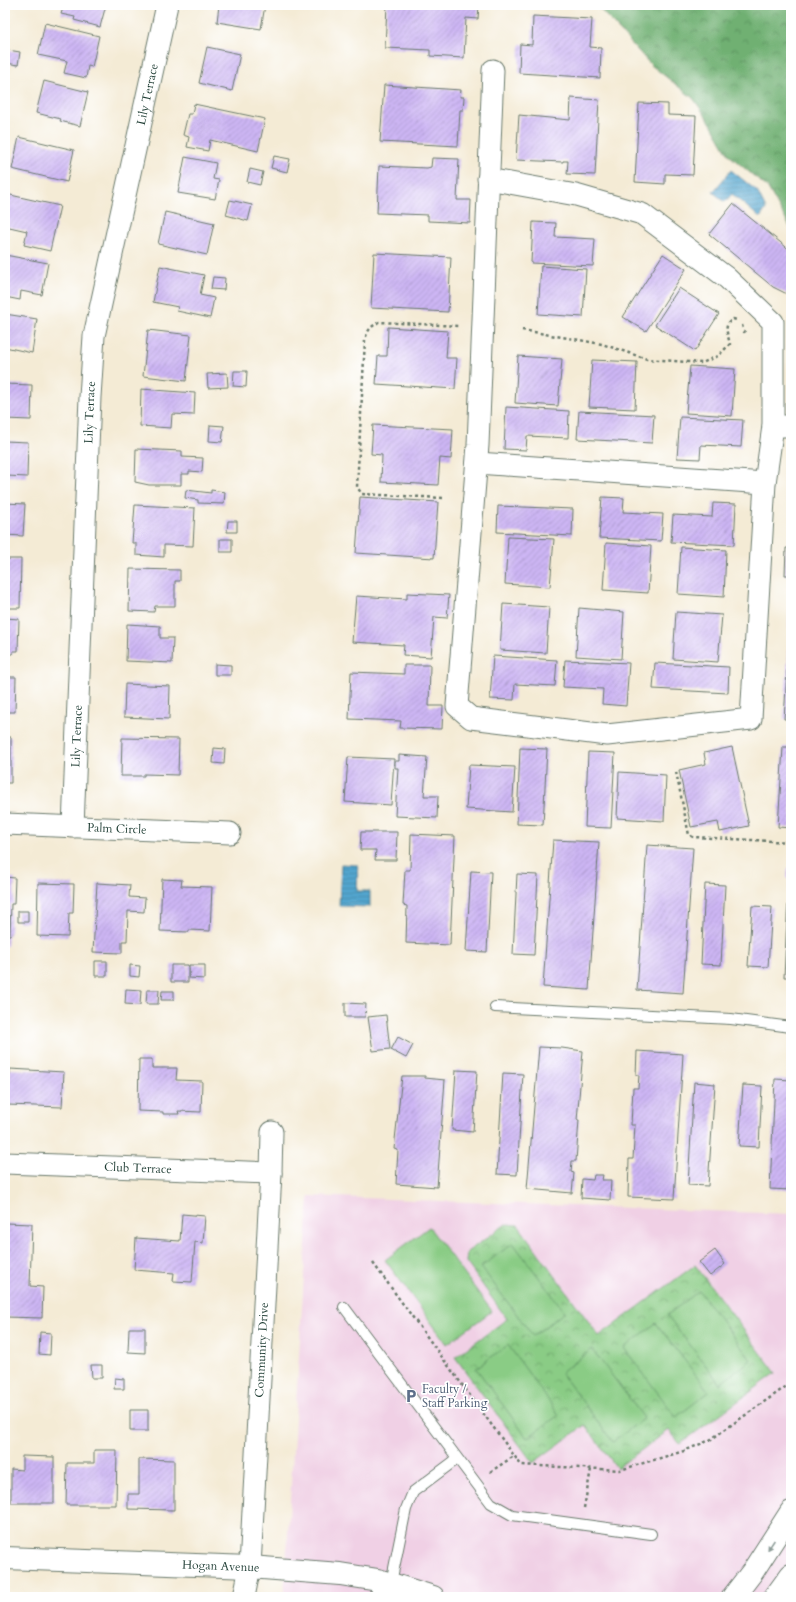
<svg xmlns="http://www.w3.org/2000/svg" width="796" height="1602" viewBox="0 0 796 1602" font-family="Cardo,serif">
	<defs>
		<pattern id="forest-crowns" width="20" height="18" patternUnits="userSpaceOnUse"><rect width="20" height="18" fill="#6fb072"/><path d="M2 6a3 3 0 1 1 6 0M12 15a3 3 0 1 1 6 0" fill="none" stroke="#5b905e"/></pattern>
		<pattern id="park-crowns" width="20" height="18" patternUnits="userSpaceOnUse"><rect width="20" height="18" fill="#8acc85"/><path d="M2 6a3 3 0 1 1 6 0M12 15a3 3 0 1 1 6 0" fill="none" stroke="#70a76e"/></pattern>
		<pattern id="water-rules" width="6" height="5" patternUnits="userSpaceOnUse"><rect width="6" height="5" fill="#53a6cf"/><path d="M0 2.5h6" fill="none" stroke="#4488a9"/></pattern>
		<pattern id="building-hatch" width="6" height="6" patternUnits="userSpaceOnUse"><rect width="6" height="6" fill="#cdb6f4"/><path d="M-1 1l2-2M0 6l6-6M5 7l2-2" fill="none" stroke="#a695c6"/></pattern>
	</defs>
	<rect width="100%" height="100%" fill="#fff"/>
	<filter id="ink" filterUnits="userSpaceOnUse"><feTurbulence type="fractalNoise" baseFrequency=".025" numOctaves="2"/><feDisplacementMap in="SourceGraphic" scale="8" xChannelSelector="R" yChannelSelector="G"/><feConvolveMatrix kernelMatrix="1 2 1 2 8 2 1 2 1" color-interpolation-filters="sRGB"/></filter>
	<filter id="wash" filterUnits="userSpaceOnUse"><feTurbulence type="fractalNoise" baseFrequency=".012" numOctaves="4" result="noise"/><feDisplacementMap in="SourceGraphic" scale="16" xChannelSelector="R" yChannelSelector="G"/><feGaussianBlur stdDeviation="0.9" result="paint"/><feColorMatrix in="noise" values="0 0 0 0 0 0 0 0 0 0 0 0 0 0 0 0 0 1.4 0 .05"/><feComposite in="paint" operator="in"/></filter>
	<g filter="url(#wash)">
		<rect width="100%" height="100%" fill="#f4ebd5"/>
		<!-- built -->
		<path fill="#f0d0e5" d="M309 1196 791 1214V1597H284Z"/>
		<!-- forest -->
		<path fill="url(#forest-crowns)" stroke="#477653" d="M590 5H791V229L768 188 729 155 710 122 693 98 651 65 600 9Z"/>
		<!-- park -->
		<path fill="url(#park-crowns)" stroke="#54845c" d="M506 1224 518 1225 599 1336 695 1265 776 1373 680 1444 669 1430 617 1468 585 1425 533 1463 455 1357 507 1319 466 1262 467 1252Z"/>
		<!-- pitch -->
		<path fill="#8acc85" stroke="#54845c" d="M429 1227 492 1311 447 1344 385 1260Z
			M513 1243 565 1312 533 1336 481 1267Z
			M699 1291 751 1360 720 1384 667 1315Z
			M656 1323 709 1392 676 1417 624 1348Z
			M508 1345 559 1415 527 1438 476 1368Z
			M592 1349 644 1418 613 1442 561 1373Z"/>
		<!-- water -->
		<path fill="url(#water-rules)" stroke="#397282" d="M731 170 757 191 766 209 760 218 732 194 725 202 713 192Z
			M341 864 358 865 357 891H370V907L339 906Z"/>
		<g id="blocks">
			<!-- building -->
			<path fill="url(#building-hatch)" d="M64 5H106L100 27 74 20 75 17 61 14Z
				M219 5H265L261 29 217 22Z
				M387 5H479L478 19 466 18 464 58 430 56V50L385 48Z
				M533 16 592 19 590 47 601 48 600 78 519 73 520 44 532 45Z
				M45 23 99 36 92 67 88 66 86 78 64 73 67 61 38 55Z
				M207 47 240 54 232 91 199 83Z
				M8 50 20 52 18 65 6 63Z
				M44 81 88 92 80 126 60 121 61 119 36 113Z
				M384 85 461 90 460 97H464L463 110H460L458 146 380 142Z
				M571 98 599 100 595 175 567 174 568 161H563V162L516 160 519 115 570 120Z
				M639 103 668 104V115L696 116 693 175 665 174V184L635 182Z
				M194 104 265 119 258 151 210 140 208 151 187 147 189 137 183 135 188 114H192Z
				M19 137 74 150 67 182 12 169Z
				M274 156 290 159 287 172 271 168Z
				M185 157 216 163 213 179 219 180 215 199 178 193Z
				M432 158 459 159 457 200H471L470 223 428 221V215L377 213 379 166 427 168 431 167Z
				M250 169 263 172 260 185 247 182Z
				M6 194 60 206 50 251 24 245 27 231 5 226Z
				M230 200 252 205 248 221 226 215Z
				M733 204 791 251V296L773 287 709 234Z
				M165 212 214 223 207 255 158 244Z
				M533 222 556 223 555 237 595 239 593 266 531 263Z
				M374 253 451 257 448 312 371 308Z
				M663 254 686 269 646 331 623 317Z
				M5 255 48 263 42 295 21 291 20 300 5 297Z
				M160 266 204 275 200 295 214 298 210 318 177 311 178 307 153 302Z
				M541 266 586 269 583 317 538 314Z
				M213 277 225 278 224 290 211 289Z
				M679 288 719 314 695 351 655 325Z
				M5 314 37 319 32 353 5 347Z
				M388 327 448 331 446 358H457L455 389 376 384 378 356H387Z
				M148 330 191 335 186 381 143 376Z
				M518 356 562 359 558 406 515 403Z
				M592 360 637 362 635 409 589 407Z
				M690 366 735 369 732 416 686 413Z
				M234 371H247L246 387 233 386Z
				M227 373 228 387 208 388 207 374Z
				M5 384 32 385 31 420 5 419Z
				M141 389 195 393 194 415 172 414 171 428 140 426Z
				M506 407 569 411 568 438 527 436 526 450 504 449Z
				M579 411 654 415 652 443 577 439Z
				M680 417 743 420 741 447 701 445 700 459 677 458Z
				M210 425 224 426 222 442 209 441Z
				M373 425 453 429 451 459 440 458 438 485 381 482 382 455 371 454Z
				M5 441 28 442 27 477 7 476V474H5Z
				M136 449 182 451V457L203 458 202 472 189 471V474H181V485H149L135 482Z
				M186 490 211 493V490L225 492 224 504 198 503V500L185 498Z
				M360 497 438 502 434 558 356 553Z
				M602 497 624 498 623 512 663 514 661 541 599 538Z
				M5 503 25 504 23 536 5 535Z
				M713 503 736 504 734 545 671 542 673 515 712 517Z
				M135 505 195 508 193 546 164 545V557L136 555V543H132Z
				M498 506 573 509 572 536 497 532Z
				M228 521H237V532H227Z
				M508 537 554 539 550 587 505 584Z
				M220 539H232V552H220Z
				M606 543 651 546 648 593 603 590Z
				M681 547 726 550 724 597 678 594Z
				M786 548H791V575H785Z
				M5 559H21L20 608H5Z
				M130 569 180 570V581H175V606H155L154 612 129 611Z
				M407 593 449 595 447 618 434 617 431 657 403 655 404 645 352 642 356 596 407 599Z
				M790 593H791V627H788Z
				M503 604 549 607 546 653 500 650Z
				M579 608 624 612 621 659 576 656Z
				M676 612 722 615 718 662 673 659Z
				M5 618 19 619 18 651H13V654H5Z
				M127 624 160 626V638H173L172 663 126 661Z
				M789 639H791V719H784Z
				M493 656 557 660 555 686 515 684 514 700 490 699Z
				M565 660 629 663 626 706 602 704 603 689 563 687Z
				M655 663 729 667 728 693 653 689Z
				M215 664 231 665V675H215Z
				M404 665H430L429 706H443L442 729 400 728 401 721 349 719 351 672 404 674Z
				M5 677H16L15 712H5Z
				M125 684 170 686 169 719 124 717Z
				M5 737H11V783H5Z
				M122 738 179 739 178 775 144 774V776H121Z
				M732 747 749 826 720 832 718 822 691 827 679 770 706 764 704 753Z
				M783 747H791V828L778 827Z
				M214 748 225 749 224 764 213 763Z
				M520 748 547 749 543 825 517 824Z
				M588 752 615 753 611 828 585 827Z
				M399 755 427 757 424 796H438L437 818 395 816 398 768H395V761H399Z
				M348 757 394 759 391 805 345 802Z
				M469 765 515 767 512 812 466 809Z
				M619 772 666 775 664 821 617 818Z
				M361 832H397L396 860H375L376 850H360Z
				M411 834 455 836 450 945 406 943 407 906 403 905 405 870H410Z
				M553 840 599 842 589 990 543 987Z
				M647 845 693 848 683 993 637 990Z
				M788 868H791V977H784L789 879H787Z
				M471 871 491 872 487 952 466 951Z
				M517 874 538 875 534 955 513 954Z
				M5 877 15 878 14 904H11L10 935H8L7 946H5Z
				M162 879 182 880 181 886 212 887 210 931 189 930V932L160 931Z
				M38 883 74 884 73 913H69L68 937 37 936Z
				M97 883 130 885 129 897 145 898 144 912 128 911 127 941H122V953L93 952Z
				M705 884 725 885 721 965 701 964Z
				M752 906 772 907 768 967 748 966Z
				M18 911H28V922H18Z
				M95 961H107V976H95Z
				M130 965 140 966 139 977 130 976Z
				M171 965H188V982H171Z
				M189 965H205V979L189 978Z
				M126 989 141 990 140 1005 125 1004Z
				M147 990H159L158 1004H146Z
				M162 991H174V1000H161Z
				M345 1003 366 1004 365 1017H345Z
				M386 1015 390 1049 373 1051 368 1017Z
				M398 1037 413 1045 406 1058 391 1050Z
				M539 1047 562 1048 583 1051 577 1120H579L576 1161H572L571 1172 574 1173 572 1193 527 1189Z
				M637 1051 683 1054 674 1199 628 1197 629 1159H633L635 1125H631L633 1088H638L639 1075H636Z
				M139 1059H152V1068H177L176 1080 202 1081 201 1112 178 1111 179 1114H163V1112L138 1111Z
				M10 1069 64 1072 62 1107 8 1105Z
				M456 1070 477 1071 473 1132 452 1130Z
				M503 1073 523 1074 517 1175 497 1174Z
				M402 1076H425V1078L445 1080 437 1187 396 1184 398 1150 394 1149Z
				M775 1079 791 1080V1190L770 1189Z
				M694 1082 715 1084 708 1186 688 1185Z
				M743 1085 762 1086 759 1147 739 1146Z
				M594 1175H603L602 1180H611L610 1200 581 1198 582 1179 593 1180Z
				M182 1214 205 1216 203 1243 195 1242 192 1282 173 1281 174 1273 134 1270 136 1238 180 1241Z
				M5 1223 32 1224 30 1286 43 1287 42 1318 5 1317Z
				M715 1250 725 1264 710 1276 699 1262Z
				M129 1328H145V1353L128 1352Z
				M40 1332 51 1333 50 1355 39 1354Z
				M91 1365H102V1378H92Z
				M115 1378 124 1379V1389H114Z
				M130 1410H148V1431H130Z
				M94 1450H117L116 1505H66L67 1463H94Z
				M22 1456 54 1457V1503H11V1469L22 1470Z
				M139 1459 174 1460V1510L128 1509V1494H139Z"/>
		</g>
	</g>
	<g filter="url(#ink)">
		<use href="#blocks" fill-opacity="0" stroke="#6a7a6c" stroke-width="1"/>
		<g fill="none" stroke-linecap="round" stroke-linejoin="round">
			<!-- service casing -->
			<g stroke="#6a7a6c" stroke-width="12">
				<path id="service" d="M495 1007 731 1019 791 1027
					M344 1307 491 1503 512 1515 651 1534
					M391 1583 406 1509 413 1492 457 1459
					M376 1597 378 1580"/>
			</g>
			<!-- minor casing -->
			<g stroke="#6a7a6c" stroke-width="23">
				<g id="minor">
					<path d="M493 70 478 445 457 706 471 718 607 735 751 719 765 483 773 426H791"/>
					<path d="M488 179 576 195 642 214 727 278 773 322V426"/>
					<path d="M477 463 765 483"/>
					<path id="s1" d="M5 824 230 833"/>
					<path id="s2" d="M73 827 90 397 94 336 167 5"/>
					<path id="s3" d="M5 1163 271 1173"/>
					<path id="s4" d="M244 1597 250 1567 271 1173 272 1132"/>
				</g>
			</g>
			<!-- tertiary casing -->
			<g stroke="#6a7a6c" stroke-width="24">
				<g id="tertiary">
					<path id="s5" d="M5 1558 250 1567 340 1574 378 1580 433 1597"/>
					<path d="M733 1597 753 1571 791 1512"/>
					<path d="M775 1597 791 1575"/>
				</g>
			</g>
			<!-- path -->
			<path stroke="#6a7a6c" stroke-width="2.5" stroke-dasharray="3 3" stroke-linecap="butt" d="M742 325 744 332 748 330
				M522 330 602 344 647 359 702 363 718 356 730 344C728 334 722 326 733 319L737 320
				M443 498 362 494 357 487 365 340C367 331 371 326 379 322L459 326
				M676 772 689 835 693 837 791 842
				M373 1263 521 1465 620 1470 684 1451 710 1440 791 1383
				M490 1472 514 1456
				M584 1508 591 1469"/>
			<!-- service -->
			<use href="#service" stroke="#fff" stroke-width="10"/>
			<!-- minor -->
			<use href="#minor" stroke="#fff" stroke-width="21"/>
			<!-- tertiary -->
			<use href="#tertiary" stroke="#fff" stroke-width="22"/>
		</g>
		<!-- one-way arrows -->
		<defs><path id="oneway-solid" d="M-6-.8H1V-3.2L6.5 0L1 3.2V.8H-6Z"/></defs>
		<use fill="#8f9e9a" href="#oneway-solid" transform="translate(771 1545) rotate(124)"/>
	</g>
	<!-- icons -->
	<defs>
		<g id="parking-bare" transform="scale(1.08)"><path d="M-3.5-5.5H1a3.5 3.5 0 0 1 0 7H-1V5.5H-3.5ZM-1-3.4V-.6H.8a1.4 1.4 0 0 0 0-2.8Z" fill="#5c6f8a" stroke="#fff" stroke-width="2.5" paint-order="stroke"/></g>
	</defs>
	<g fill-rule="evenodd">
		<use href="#parking-bare" x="411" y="1396"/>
	</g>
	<g text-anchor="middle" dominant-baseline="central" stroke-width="3.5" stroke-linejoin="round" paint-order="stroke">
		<!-- street labels -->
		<g font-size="12" fill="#1f3d34" stroke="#fff">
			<text stroke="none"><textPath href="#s2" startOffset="739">Lily Terrace</textPath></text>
			<text stroke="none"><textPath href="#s2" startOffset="415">Lily Terrace</textPath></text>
			<text stroke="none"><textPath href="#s2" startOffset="91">Lily Terrace</textPath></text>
			<text stroke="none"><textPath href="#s1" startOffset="112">Palm Circle</textPath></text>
			<text stroke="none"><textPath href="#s3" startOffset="133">Club Terrace</textPath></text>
			<text stroke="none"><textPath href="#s4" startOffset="248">Community Drive</textPath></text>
			<text stroke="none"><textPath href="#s5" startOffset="216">Hogan Avenue</textPath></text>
		</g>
		<!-- service labels -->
		<g font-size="12" fill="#4e5e75" stroke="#fff" text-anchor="start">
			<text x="422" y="1389">Faculty /<tspan x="422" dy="14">Staff Parking</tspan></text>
		</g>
	</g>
	<!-- margin -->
	<rect width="796" height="1602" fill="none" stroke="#fff" stroke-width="20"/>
</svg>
